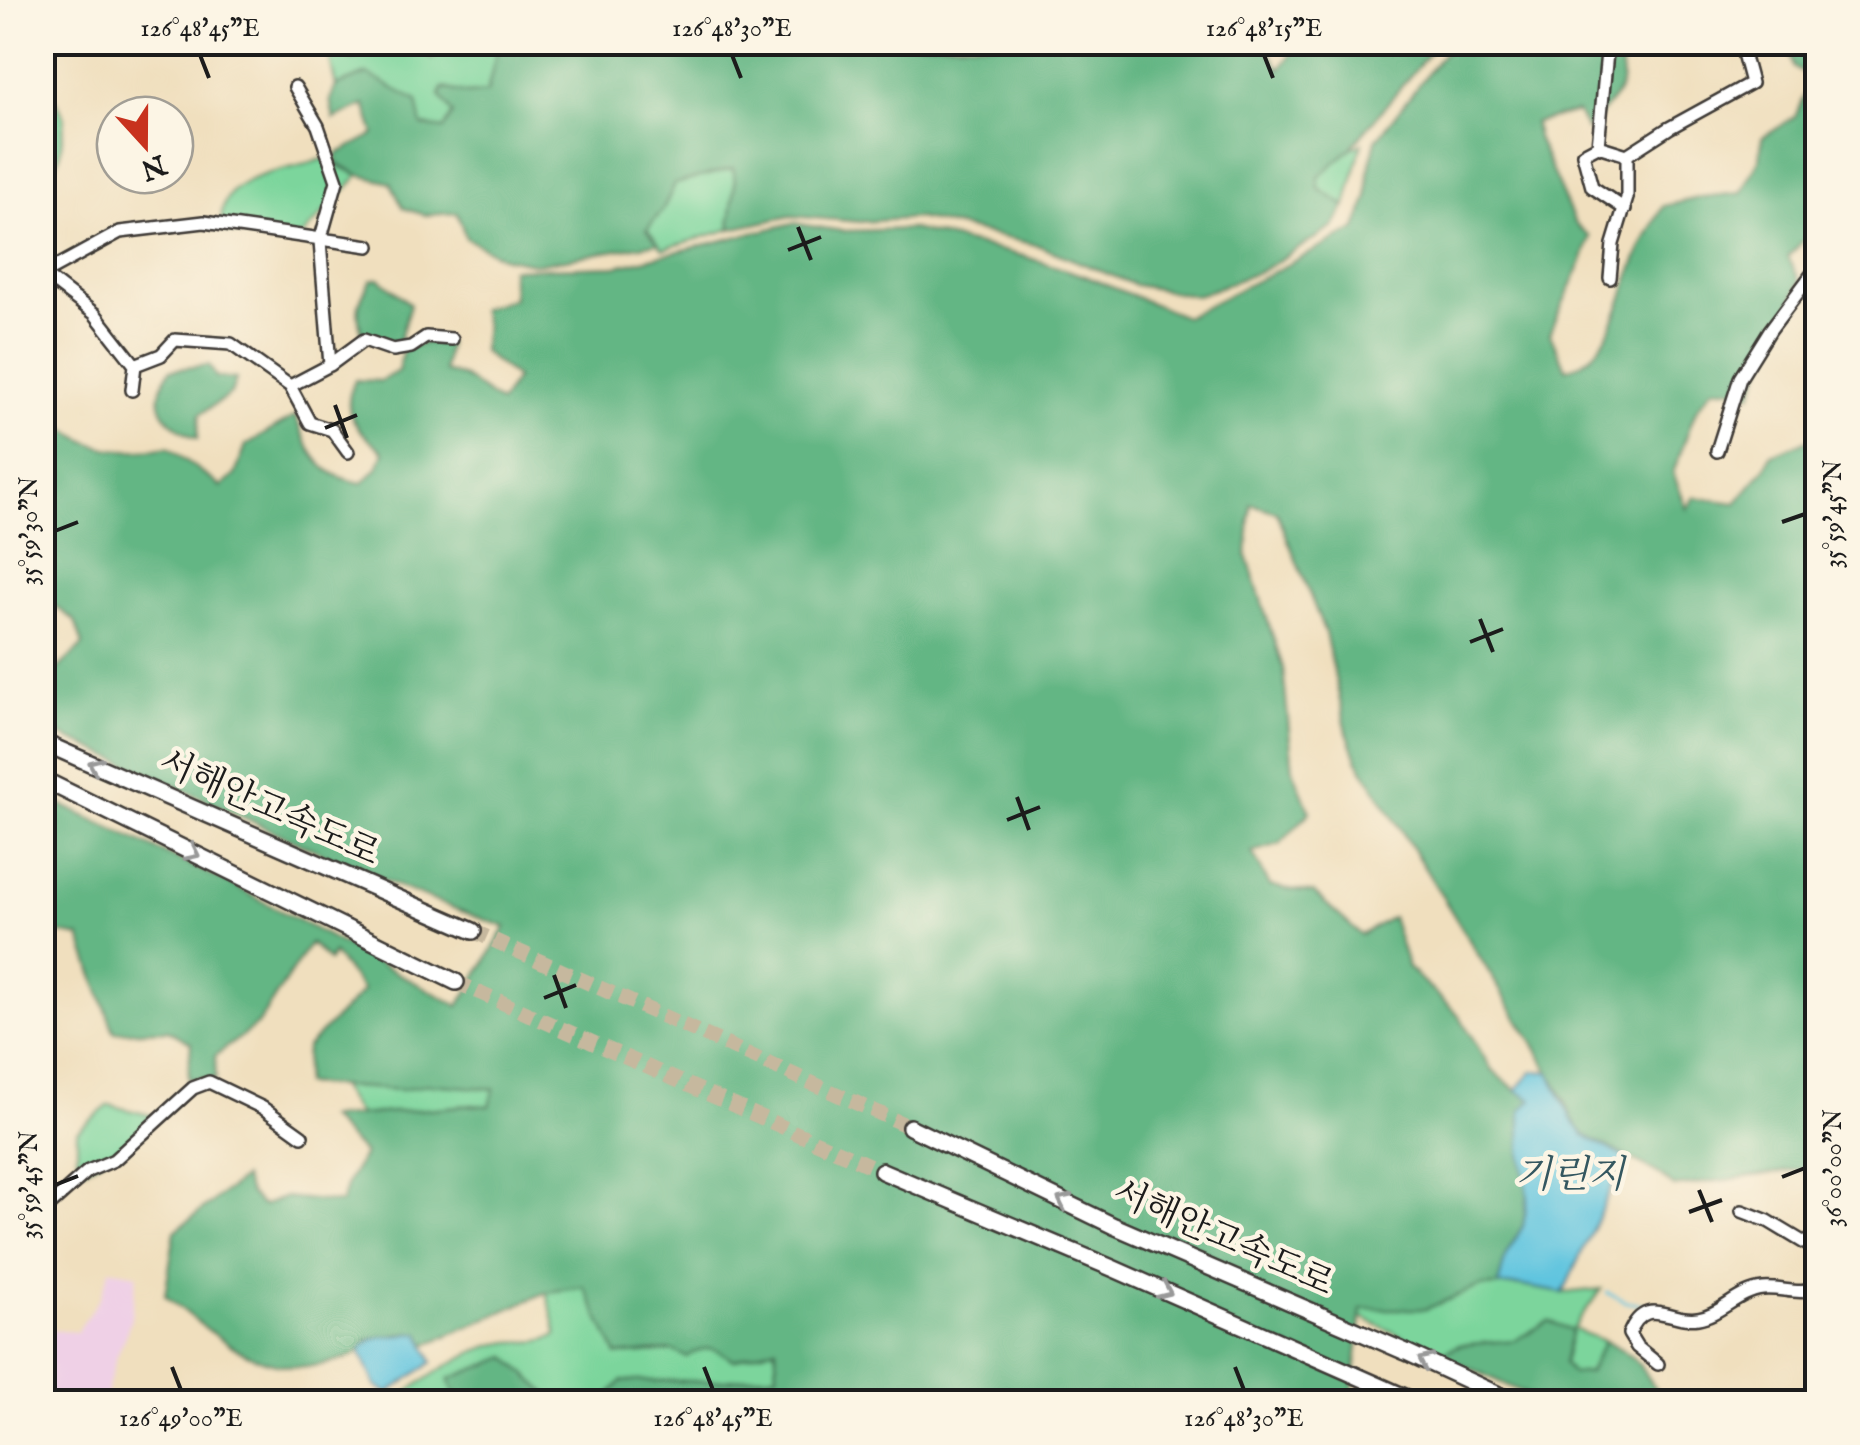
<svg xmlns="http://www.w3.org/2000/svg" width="1860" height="1445" viewBox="0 0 1860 1445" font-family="'IM FELL English','Noto Serif KR',serif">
	<rect width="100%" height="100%" fill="#fcf5e5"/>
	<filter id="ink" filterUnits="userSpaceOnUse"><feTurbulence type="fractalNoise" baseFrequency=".01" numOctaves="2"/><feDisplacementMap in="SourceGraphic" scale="20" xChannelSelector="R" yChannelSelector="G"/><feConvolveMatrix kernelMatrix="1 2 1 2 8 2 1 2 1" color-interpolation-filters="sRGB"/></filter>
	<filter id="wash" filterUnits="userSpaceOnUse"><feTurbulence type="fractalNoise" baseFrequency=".0048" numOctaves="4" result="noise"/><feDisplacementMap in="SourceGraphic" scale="40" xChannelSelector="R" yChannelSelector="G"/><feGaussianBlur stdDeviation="2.25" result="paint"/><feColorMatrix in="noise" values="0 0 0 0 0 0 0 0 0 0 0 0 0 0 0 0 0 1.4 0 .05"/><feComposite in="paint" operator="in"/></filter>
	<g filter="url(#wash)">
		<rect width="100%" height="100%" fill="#f0dfbe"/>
		<!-- built -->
		<path fill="#efd0e6" d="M110 1269 137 1274 130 1323 116 1358 104 1402H43V1333L47 1330 77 1332 101 1296Z"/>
		<!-- green -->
		<path fill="#7bd59c" stroke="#4c785c" stroke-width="2.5" d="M342 42 345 43 352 59 385 43H418L432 59 447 43H487L497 50 487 93 467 94 443 88 440 95 453 114 444 129 422 126 367 74 336 86 328 52Z
			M45 82 65 118 60 155 43 195 42 83Z
			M1362 143 1346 206 1319 189 1318 177 1350 149Z
			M323 159 359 175 295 244 223 231C211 173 281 174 323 159Z
			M733 168C738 188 729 208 731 229L663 249 647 229 662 211 675 184Z
			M428 1084 494 1088 491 1107 472 1105 358 1115 339 1086 402 1090Z
			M109 1105 157 1117 119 1150 84 1169 77 1158V1131Z
			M1517 1285 1563 1293 1601 1289 1573 1329 1604 1341 1589 1372 1572 1375 1564 1363 1549 1321 1515 1341 1460 1345 1439 1354 1361 1317 1362 1308 1426 1309 1478 1287Z
			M585 1287 617 1355 718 1348 733 1360 775 1346 777 1374 718 1381H622L602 1402 550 1397 507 1357 450 1379 458 1402H394C422 1381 468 1348 504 1343 526 1339 534 1346 557 1335L547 1292Z"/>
		<!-- forest -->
		<path fill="#64b684" stroke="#406950" stroke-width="2.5" d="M1263 42 1280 69 1300 43H1437L1350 149 1319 177V189L1346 206 1334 227 1261 271 1196 296 1135 285 1037 245 918 218 860 222 791 216 731 229C729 208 738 188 733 168L675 184 662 211 647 229 658 243 537 264 501 257 466 238 457 213 425 215 403 208 391 183 359 175 336 162 337 154 375 134 365 105 334 119 330 100 336 86 367 74 417 101 422 126 444 129 453 114 440 95 444 88 467 94 487 92 497 50 487 43Z
			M1451 43H1614C1633 89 1616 96 1586 130L1577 112 1534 123 1537 138 1575 223 1590 237C1582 270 1562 301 1550 334L1566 369C1611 358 1620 300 1635 263 1643 243 1653 225 1663 206L1703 197 1741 193 1760 158 1762 138 1795 117 1812 78 1794 68 1787 43H1817V226L1788 257 1800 281C1785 320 1766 355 1752 394L1730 388H1713L1696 410 1673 473 1687 509 1694 497 1736 503 1765 468 1771 454 1811 439 1817 426 1818 780 1815 782 1818 810 1817 1176 1804 1169 1674 1187 1656 1172 1584 1135 1572 1119 1565 1100 1536 1048 1357 759 1347 732 1325 633 1277 512 1251 504 1247 556 1283 668 1293 770 1310 812 1280 844 1252 852 1270 886 1314 893 1361 935 1392 917 1408 968 1459 1015 1491 1069 1516 1090 1533 1100 1521 1152 1528 1196 1523 1226 1506 1255 1498 1286 1478 1287 1426 1309H1362L1353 1393 1373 1402H602L622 1381H718L777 1374 776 1347 733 1360C716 1347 705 1344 686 1357L672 1350 617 1355 584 1287 547 1292 426 1345 420 1333C413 1333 372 1337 368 1340 361 1347 362 1352 352 1356 272 1388 223 1343 165 1295L175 1231 243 1178 249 1193 262 1206 285 1197 341 1203 347 1183 364 1154 328 1118 472 1105 490 1106 494 1089 428 1084 402 1090 304 1084 306 1048 363 991 333 953 329 961 310 943 258 1024 215 1056 216 1079H188L191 1043 168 1030 114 1032 80 937 43 930 42 796 227 882 459 1006 506 927C348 874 198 791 43 728V661L58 669 83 645 75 621 43 597V414C88 448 112 456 168 447L221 487 235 475 246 445 295 416C311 453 319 477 363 483L378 467 384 452C359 430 338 415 355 380L380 381 398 371 403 349 426 342 448 343 444 371 464 377 500 403 516 378 482 351 485 325 480 309 513 298 511 269 618 266 793 223 842 231 912 229 1023 256 1082 275 1185 317 1357 229 1368 197V174L1376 140Z
			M379 278 410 304 399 342 385 341 362 333C355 310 358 301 371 280Z
			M209 365 216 377 236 379 231 394 200 414 197 439C164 422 147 404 170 370Z
			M1549 1321 1572 1330 1564 1363 1572 1374 1589 1372 1604 1341C1635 1352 1648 1374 1662 1402H1543L1439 1354 1460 1345 1515 1340Z
			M507 1357 550 1396 600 1402H458L449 1379Z"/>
		<!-- water -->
		<path fill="#61c5df" stroke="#3e707e" stroke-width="2.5" d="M1533 1071 1549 1072 1572 1120 1584 1135 1625 1158 1563 1293 1517 1285 1498 1286 1506 1255 1523 1226 1528 1197 1521 1152V1110L1532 1100 1516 1090Z
			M413 1333H420L433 1362 388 1393 376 1386 360 1352C375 1329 388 1340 413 1333Z"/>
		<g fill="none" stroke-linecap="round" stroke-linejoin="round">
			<!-- stream -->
			<path stroke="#61c5df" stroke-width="2.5" d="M1607 1293 1627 1302 1658 1307"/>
		</g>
	</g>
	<g filter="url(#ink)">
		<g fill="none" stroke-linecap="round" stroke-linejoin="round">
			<!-- highway-tunnel -->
			<path stroke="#c6b89e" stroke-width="15" stroke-dasharray="15 8" stroke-linecap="butt" d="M473 931 910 1127
				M456 982 882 1171"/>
			<!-- minor casing -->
			<g stroke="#3c3934" stroke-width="16">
				<path id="minor" d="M1608 42 1598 146 1627 155
					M1598 146 1583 154 1592 187 1625 209
					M42 273 95 314 135 365 161 355 175 340 231 344 290 386 330 365 320 241 337 181 318 126 295 87
					M43 274 120 232 204 222 369 246
					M1610 278 1613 244 1627 198V155L1669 128 1751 83 1740 42
					M330 365 364 340 393 350 411 347 426 337 452 339
					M290 386 310 423 332 430 348 452
					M132 390 135 365
					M1717 451 1740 378 1770 330 1818 266
					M1742 1211 1768 1221 1818 1251
					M42 1212 88 1171 114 1160 193 1088 209 1082 263 1108 302 1136
					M1658 1364 1637 1347 1629 1334C1646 1293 1669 1323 1698 1318 1720 1315 1739 1291 1763 1289 1782 1287 1801 1297 1818 1287"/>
			</g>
			<!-- highway casing -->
			<g stroke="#3c3934" stroke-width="20">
				<path id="highway" d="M42 742 473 931
					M42 779 456 982
					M910 1127 1114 1226 1406 1352 1514 1402
					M882 1171 1112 1268 1416 1402"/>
			</g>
			<!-- minor -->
			<use href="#minor" stroke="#fff" stroke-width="11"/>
			<!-- highway -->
			<use href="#highway" stroke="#fff" stroke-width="15"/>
		</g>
		<!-- one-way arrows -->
		<defs><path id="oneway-chevron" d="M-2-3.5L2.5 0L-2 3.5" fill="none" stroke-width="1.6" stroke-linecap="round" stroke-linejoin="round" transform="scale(2.5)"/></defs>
		<g stroke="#999">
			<use href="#oneway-chevron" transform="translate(95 765) rotate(-156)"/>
			<use href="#oneway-chevron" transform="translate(193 853) rotate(26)"/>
			<use href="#oneway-chevron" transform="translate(1064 1201) rotate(-154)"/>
			<use href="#oneway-chevron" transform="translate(1165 1291) rotate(24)"/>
			<use href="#oneway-chevron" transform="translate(1425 1361) rotate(-155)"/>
		</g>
	</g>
	<!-- ticks -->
	<path fill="none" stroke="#1c1c1c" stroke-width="4" d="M200 55 209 78M732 55 741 78M1264 55 1273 78M798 227 811 260M788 250 821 237M335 405 347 438M325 428 357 415M1782 522 1805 514M55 531 78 522M1480 619 1493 652M1470 642 1503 629M1017 797 1029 830M1007 820 1040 807M554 975 566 1008M544 998 576 985M1782 1177 1805 1168M55 1185 78 1176M1699 1190 1712 1222M1689 1212 1722 1200M172 1367 181 1390M704 1367 713 1390M1235 1367 1244 1390"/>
	<g text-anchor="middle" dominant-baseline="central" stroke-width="9" stroke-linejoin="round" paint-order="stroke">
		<!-- street labels -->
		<g font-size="35" fill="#1c1c1c" stroke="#fcf5e5">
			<text transform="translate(269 809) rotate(24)">서해안고속도로</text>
			<text transform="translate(1223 1239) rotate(24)">서해안고속도로</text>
		</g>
		<!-- water labels -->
		<g font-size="38" font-style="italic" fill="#345760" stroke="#fcf5e5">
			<text x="1570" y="1177">기린지</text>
		</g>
	</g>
	<!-- margin -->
	<rect width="1860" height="1445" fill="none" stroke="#fcf5e5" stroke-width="110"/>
	<!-- north arrow -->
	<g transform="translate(145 145) rotate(159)"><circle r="48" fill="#fcf5e5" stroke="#a29e95" stroke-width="2.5"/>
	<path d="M0-8L18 38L0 25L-18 38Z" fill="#c8321e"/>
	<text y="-15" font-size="28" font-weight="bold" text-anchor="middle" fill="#1c1c1c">N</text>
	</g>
	<rect x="55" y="55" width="1750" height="1335" fill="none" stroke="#1c1c1c" stroke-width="4"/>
	<g font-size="25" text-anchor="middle" fill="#1c1c1c">
		<text x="200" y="36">126°48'45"E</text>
		<text x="732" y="36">126°48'30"E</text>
		<text x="1264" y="36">126°48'15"E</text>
		<text transform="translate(1832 514) rotate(-90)" y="9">35°59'45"N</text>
		<text transform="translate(28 531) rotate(-90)" y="9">35°59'30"N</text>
		<text transform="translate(1832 1168) rotate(-90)" y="9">36°00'00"N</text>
		<text transform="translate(28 1185) rotate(-90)" y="9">35°59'45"N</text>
		<text x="181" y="1426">126°49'00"E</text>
		<text x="713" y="1426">126°48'45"E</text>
		<text x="1244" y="1426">126°48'30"E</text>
	</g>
</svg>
